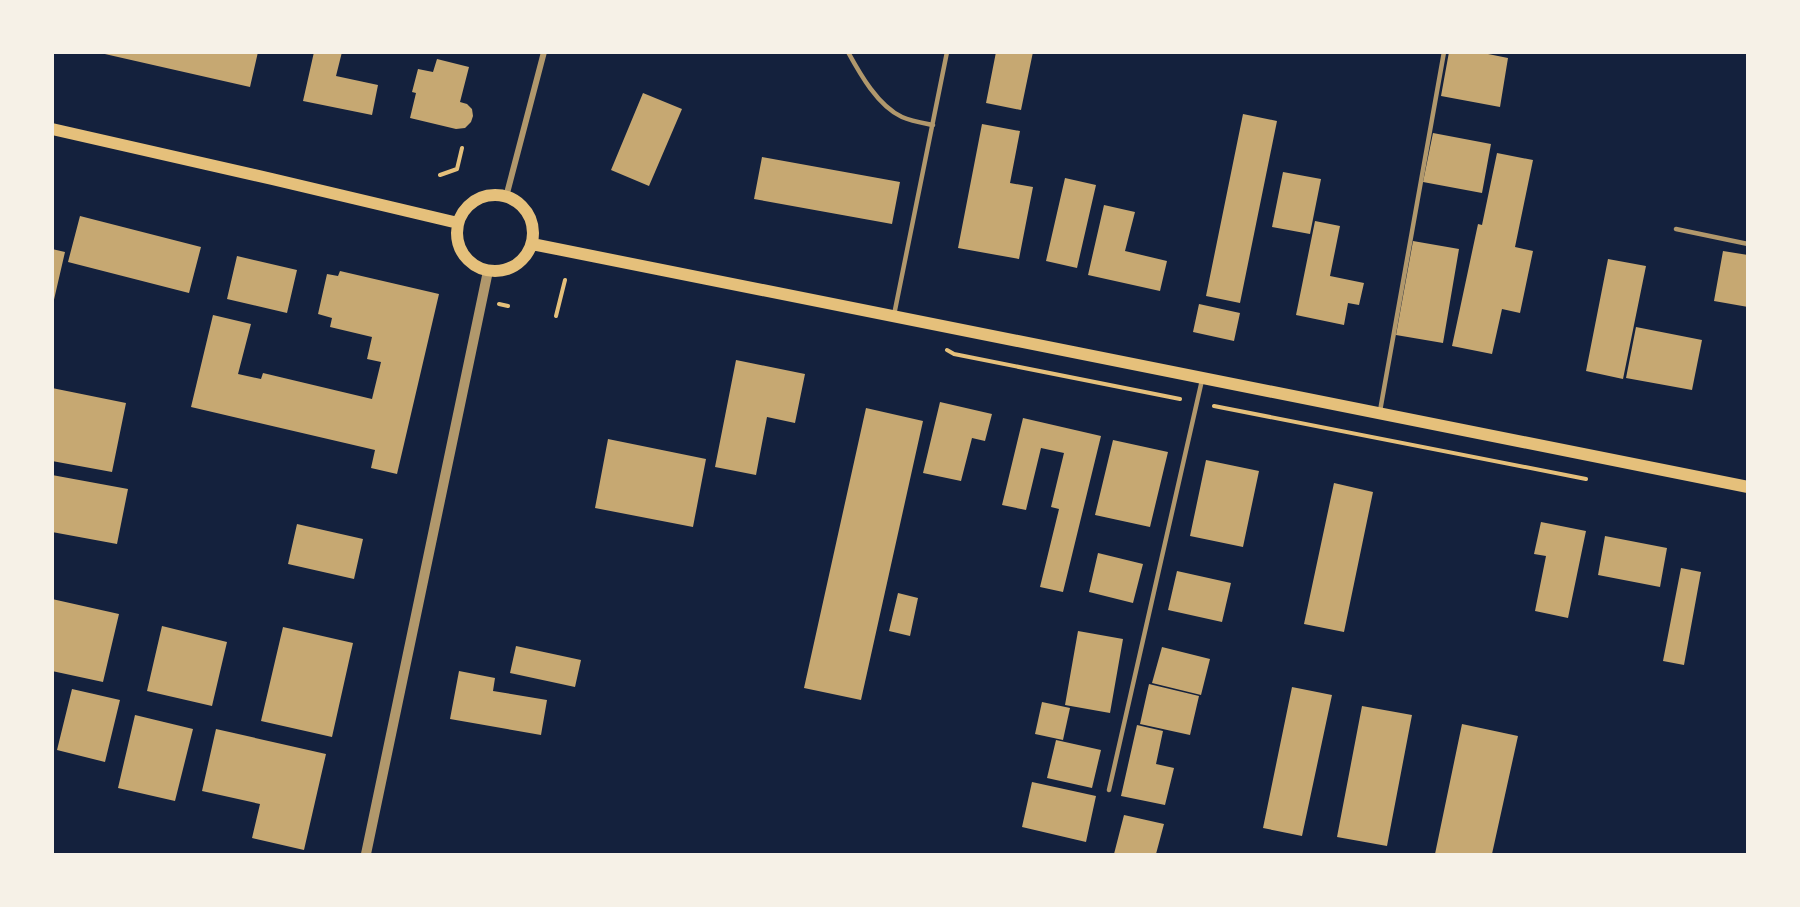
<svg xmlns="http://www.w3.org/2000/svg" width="1800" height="907" viewBox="0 0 1800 907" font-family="'PT Serif',serif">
	<rect width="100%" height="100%" fill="#14213d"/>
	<!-- building -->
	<path fill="#c6a872" d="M96 52H258L250 87Z
		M314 52H342L336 76 378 85 372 115 303 101Z
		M996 52H1033L1021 110 986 103Z
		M1449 52H1478L1508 58 1500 107 1441 96Z
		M437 59 469 67 460 102 467 104 472 109 473 116 471 122 465 128 456 129 410 118 416 93 412 92 418 69 433 72Z
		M643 93 682 109 649 186 611 170Z
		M1243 114 1277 121 1240 303 1206 296Z
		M982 124 1020 131 1010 183 1033 187 1019 259 958 248Z
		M1433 133 1491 144 1482 193 1423 182Z
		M1497 153 1533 160 1515 247 1533 251 1520 313 1502 309 1492 354 1452 346 1478 224 1482 225Z
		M762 157 900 182 892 224 754 199Z
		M1283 172 1321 179 1310 234 1272 227Z
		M1065 178 1096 185 1077 268 1046 261Z
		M1104 205 1135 212 1125 251 1167 261 1160 291 1088 275Z
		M80 216 201 247 189 293 68 262Z
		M1315 221 1340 226 1330 276 1364 283 1359 305 1348 303 1344 325 1296 315Z
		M1413 241 1459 249 1443 343 1396 335Z
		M52 249 65 252 53 304H52Z
		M1723 251 1748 255V307L1714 301Z
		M237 256 297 270 287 313 227 299Z
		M1608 259 1646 266 1623 379 1586 371Z
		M340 271 439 294 397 474 371 468 375 450 191 407 213 315 251 324 238 374 261 379 263 373 372 399 381 362 367 359 372 337 330 327 332 318 318 314 327 274 338 276Z
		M1199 304 1240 313 1234 341 1193 332Z
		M1636 327 1702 340 1692 390 1626 378Z
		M736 360 805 374 795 423 767 417 756 475 715 467Z
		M52 388 126 403 112 472 52 461Z
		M940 402 992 414 985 441 972 438 961 481 923 473Z
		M866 408 923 421 861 700 804 688Z
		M1023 418 1101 436 1063 592 1040 587 1059 509 1051 507 1064 453 1041 448 1026 510 1002 505Z
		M608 439 706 459 693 527 595 508Z
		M1113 440 1168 452 1150 527 1095 515Z
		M1206 460 1259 471 1243 547 1190 536Z
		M52 475 128 489 117 544 52 532Z
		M1334 483 1373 492 1344 632 1304 624Z
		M1541 522 1586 531 1568 618 1535 611 1546 556 1534 554Z
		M297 524 363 539 354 579 288 564Z
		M1605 536 1667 548 1660 587 1598 575Z
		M1098 553 1143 564 1133 603 1089 592Z
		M1681 568 1701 572 1684 665 1663 661Z
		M1177 571 1231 583 1222 622 1168 610Z
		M898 593 918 598 910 636 889 631Z
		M52 599 119 614 103 682 52 671Z
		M162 626 227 642 212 706 147 691Z
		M283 627 353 643 332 737 261 721Z
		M1078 631 1123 639 1110 713 1065 705Z
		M516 646 581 660 575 687 510 673Z
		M1162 647 1210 659 1201 695 1152 683Z
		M459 671 495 678 493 691 547 700 541 735 450 719Z
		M1149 684 1199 696 1190 735 1140 724Z
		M1292 687 1332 695 1302 836 1263 828Z
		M72 689 120 700 105 762 57 750Z
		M1042 702 1070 708 1063 740 1035 734Z
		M1362 706 1412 715 1387 846 1337 837Z
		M135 715 193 729 175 801 118 788Z
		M1462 724 1518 736 1492 854H1435Z
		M1137 725 1163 731 1156 764 1174 768 1165 805 1121 796Z
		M216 729 326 754 304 850 252 838 260 804 202 791Z
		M1056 740 1101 750 1092 788 1047 778Z
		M1032 782 1096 796 1086 842 1022 827Z
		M1124 815 1164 824 1156 854H1114Z"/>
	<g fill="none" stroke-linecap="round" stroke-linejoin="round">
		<!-- path -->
		<path stroke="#e5c07b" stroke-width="4" d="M440 175 457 169 462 148
			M499 304 508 306
			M556 316 565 280
			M947 350 954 354 1180 399
			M1214 406 1586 479"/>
		<!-- service -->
		<path stroke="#b1986c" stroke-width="4.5" d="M848 52C860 74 878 106 902 117 911 121 923 123 933 125
			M1676 229 1748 244
			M894 315 947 52
			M1380 411 1444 52
			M1109 790 1202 380"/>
		<!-- minor -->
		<path stroke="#b1986c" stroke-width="6" d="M506 197 544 52"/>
		<!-- tertiary -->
		<path stroke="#b1986c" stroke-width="10" d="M366 854 488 271"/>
		<!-- secondary -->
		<path stroke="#e5c07b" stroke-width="12" d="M52 129 272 179 458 223
			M457 233a38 38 0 1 1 76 0a38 38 0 1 1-76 0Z
			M532 244 1748 487"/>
	</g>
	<!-- border -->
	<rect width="1800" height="907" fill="none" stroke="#f6f1e7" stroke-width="108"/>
</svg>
